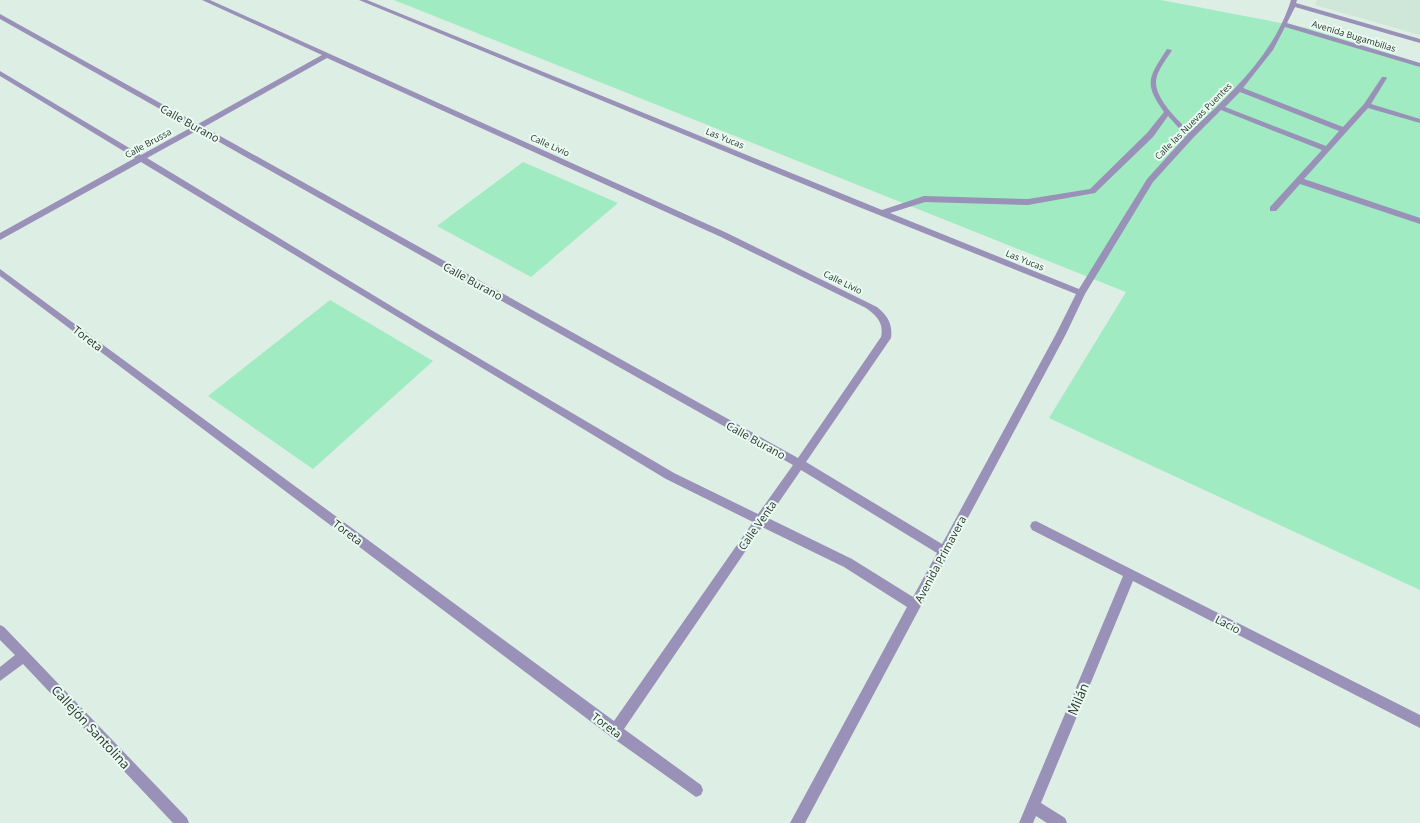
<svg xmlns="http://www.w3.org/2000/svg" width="1420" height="823" viewBox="0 0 1420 823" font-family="'Open Sans',sans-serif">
	<rect width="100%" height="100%" fill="#ddeee4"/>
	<!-- built -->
	<path fill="#cee7d8" d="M1317 0H1420V35L1315 5Z"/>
	<!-- green -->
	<path fill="#a0ebc1" d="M394 0H1161L1307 28 1420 63V590L1049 418 1126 292Z
		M523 162 618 203 531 277 437 226Z
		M330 300 433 361 313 469 208 396Z"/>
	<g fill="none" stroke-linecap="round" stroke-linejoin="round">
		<!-- minor -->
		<path fill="#9991b8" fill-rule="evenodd" d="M202 0H210L727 233 877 307C887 315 893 324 891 338L806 462 942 544 1056 334 1076 294 854 205 359 0H367L882 210 924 196 1028 199 1090 189 1147 133 1164 112C1143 83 1149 77 1167 49L1172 50C1167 59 1157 70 1156 81 1155 99 1178 120 1190 132 1230 94 1274 55 1291 0H1297L1296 3 1420 39V43L1295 7 1287 23 1420 63V67L1285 27 1273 50 1243 88 1343 127 1364 104 1382 77H1386L1387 78 1371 104 1420 119V123L1368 108 1304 179 1420 218V224L1300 184 1276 211H1270V207L1322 150 1221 110 1193 138 1153 182 1085 294 1066 334 805 823H790L907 607 844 567 762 527 624 729 701 785 703 790 701 795 696 797 610 736 0 276V269L614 721 753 522 666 479 141 162 0 240V233L135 158 0 76V71L141 155 192 127 0 19V14L198 124 322 55ZM327 58 721 237 866 308C877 316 884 323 881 337L798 458 204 127ZM1240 92 1339 131 1326 146 1225 107ZM1168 116 1186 136 1147 179 1079 289 890 213 925 202 1028 205 1095 193 1153 137ZM198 130 793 465 758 514 674 473 416 321 147 158ZM801 470 937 553 913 597 852 559 768 518Z
			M1036 521 1420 715V728L1133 581 1041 803 1065 818 1067 823H1047L1036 816 1033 823H1019L1123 576 1032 530 1030 526 1032 522Z
			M0 625 4 627 187 818 189 823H173L23 664 0 681V667L15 655 0 640Z"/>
	</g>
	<g text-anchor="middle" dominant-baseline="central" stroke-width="4" stroke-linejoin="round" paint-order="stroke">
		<!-- far-street labels -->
		<g font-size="9" fill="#2c332f" stroke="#eafcf1">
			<text transform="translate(1354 36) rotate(17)">Avenida Bugambilias</text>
			<text transform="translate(1193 121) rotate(-45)">Calle las Nuevas Puentes</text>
			<text transform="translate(725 138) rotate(22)">Las Yucas</text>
			<text transform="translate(148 143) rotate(-29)">Calle Brussa</text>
			<text transform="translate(550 145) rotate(24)">Calle Livio</text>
			<text transform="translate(1025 260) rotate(22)">Las Yucas</text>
			<text transform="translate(843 282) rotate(26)">Calle Livio</text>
		</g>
		<!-- street labels -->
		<g font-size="11" fill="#2c332f" stroke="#eafcf1">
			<text transform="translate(190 123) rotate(29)">Calle Burano</text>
			<text transform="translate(473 281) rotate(29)">Calle Burano</text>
			<text transform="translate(88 338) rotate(37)">Toreta</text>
			<text transform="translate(756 440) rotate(29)">Calle Burano</text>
			<text transform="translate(757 525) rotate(-55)">Calle Venta</text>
			<text transform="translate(348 532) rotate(37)">Toreta</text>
			<text transform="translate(940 559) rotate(-62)">Avenida Primavera</text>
			<text transform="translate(1228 624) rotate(27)">Lacio</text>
			<text transform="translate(607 725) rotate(37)">Toreta</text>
		</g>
		<!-- near-street labels -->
		<g font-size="13" fill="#2c332f" stroke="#eafcf1">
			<text transform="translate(1078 699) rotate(-67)">Milán</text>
			<text transform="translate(91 727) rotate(47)">Callejón Santolina</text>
		</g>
	</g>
</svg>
